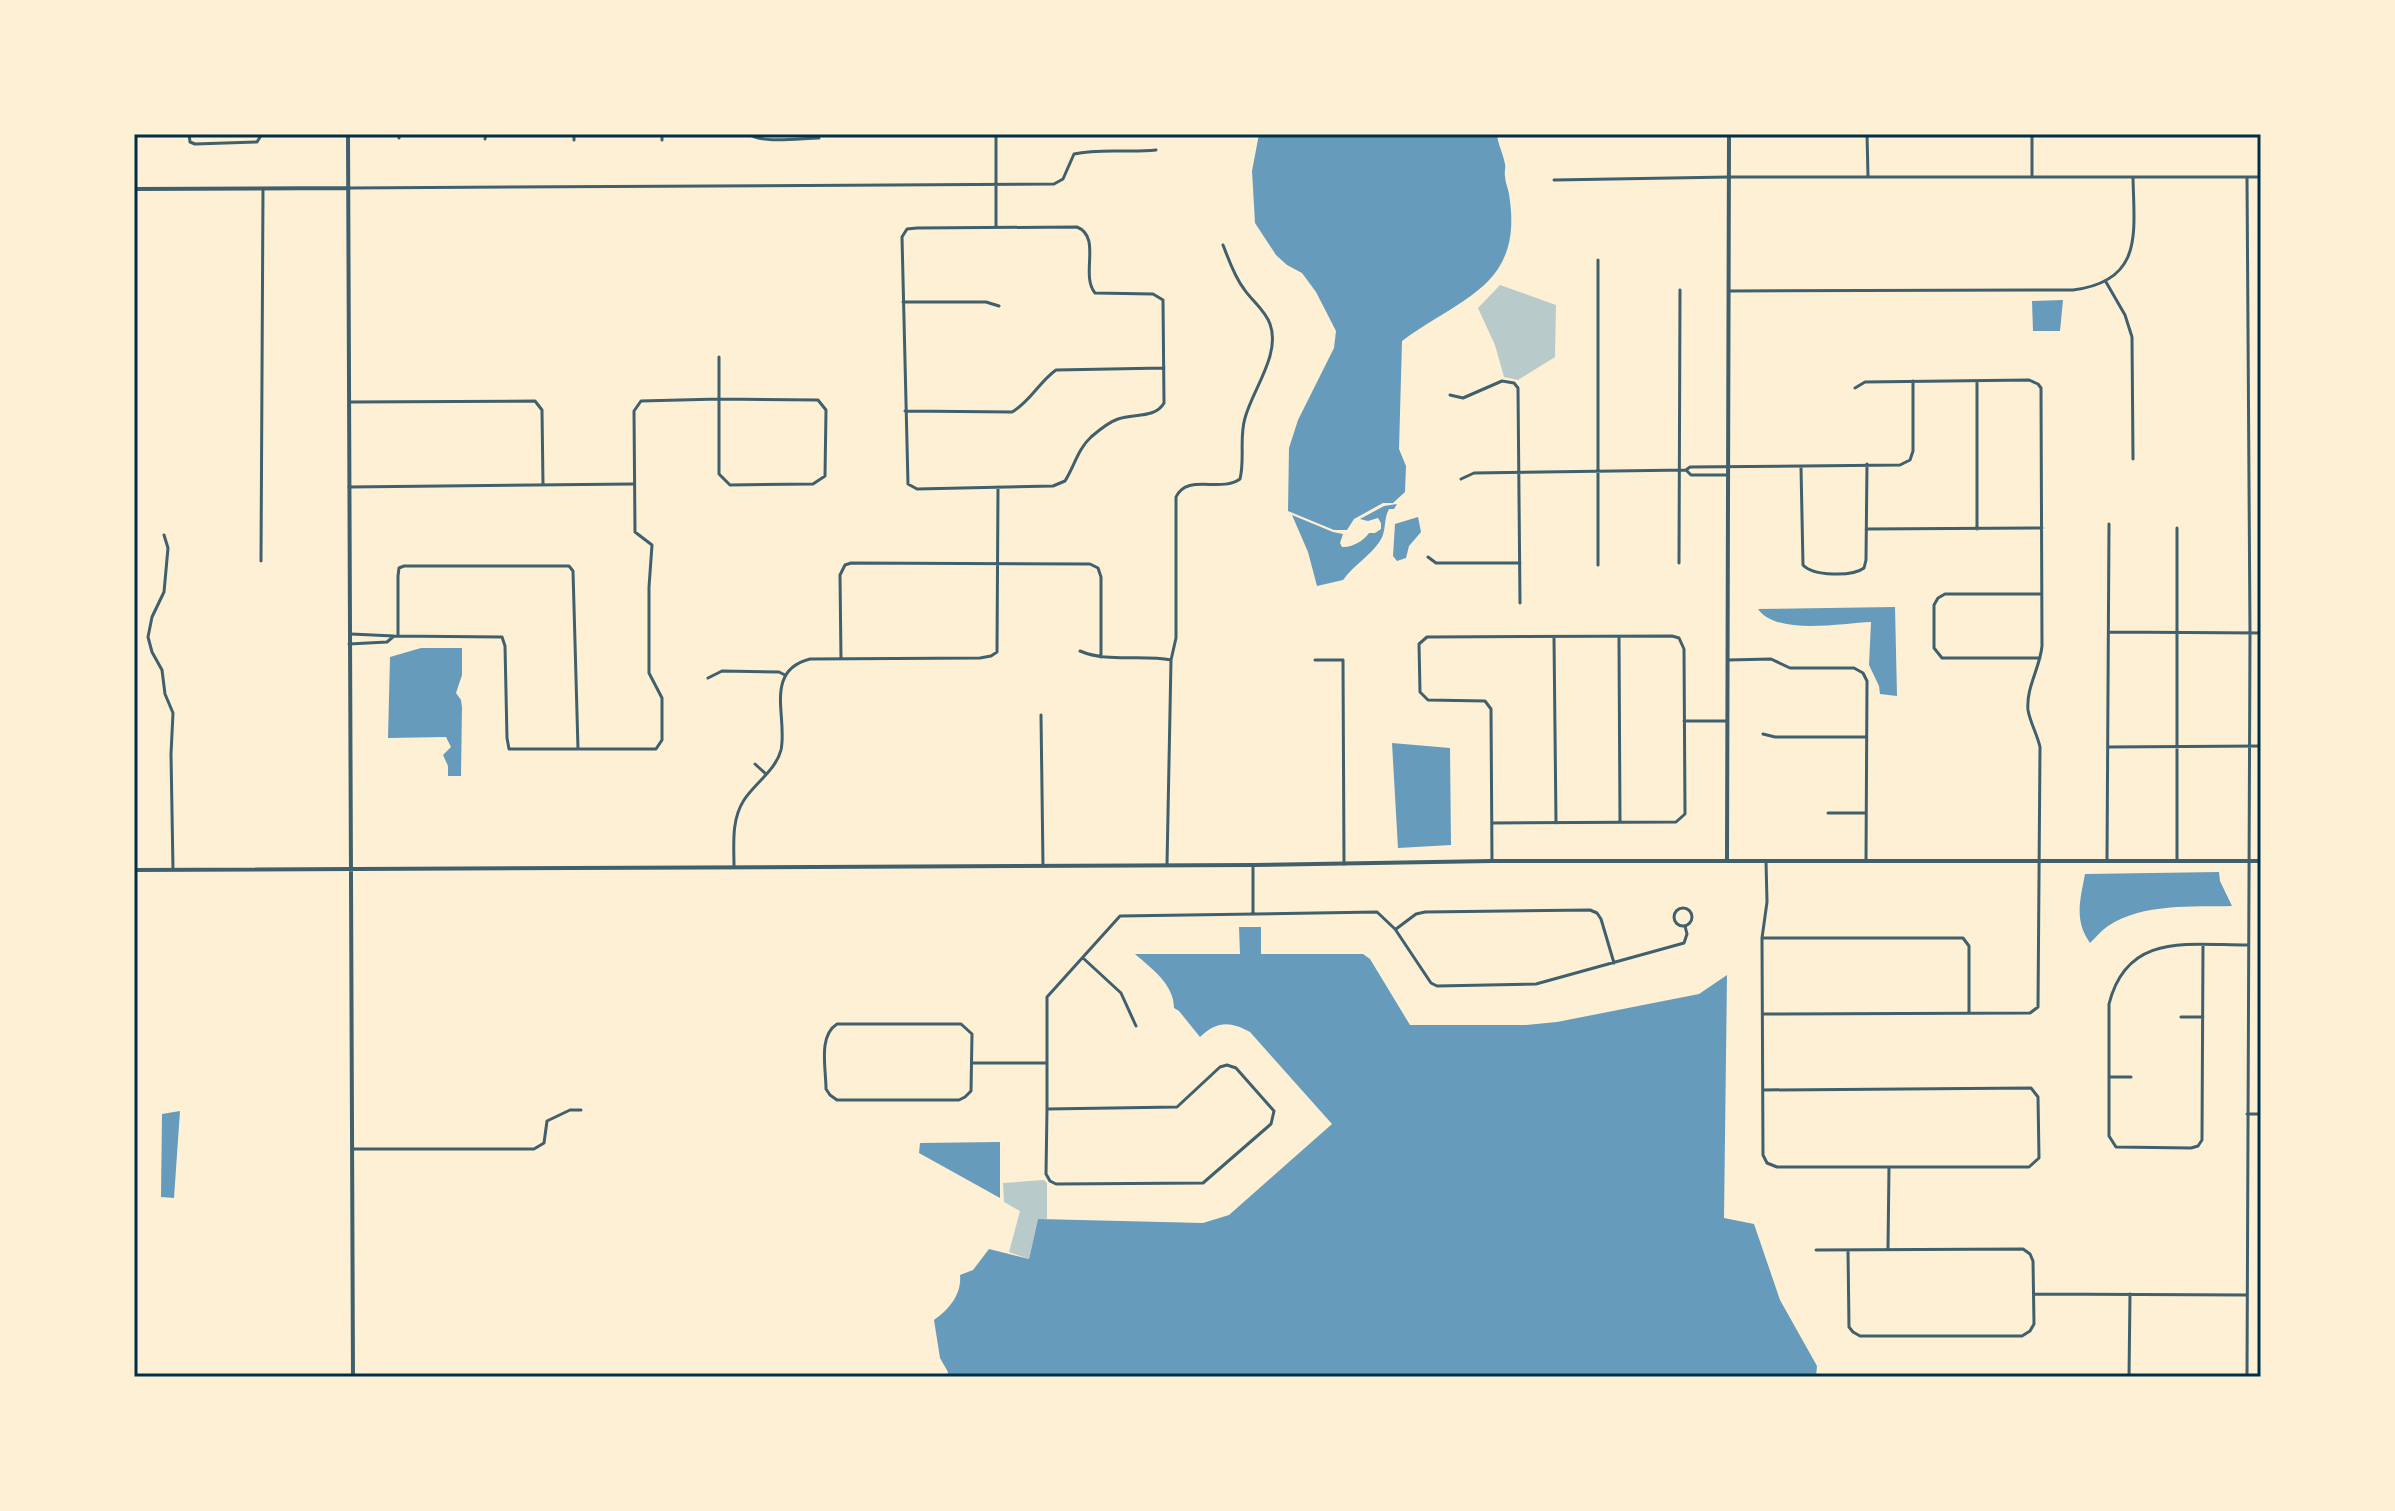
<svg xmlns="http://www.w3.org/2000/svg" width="2395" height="1511" viewBox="0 0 2395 1511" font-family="'Fira Sans Condensed',sans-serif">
	<rect width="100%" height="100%" fill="#fdf0d5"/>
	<!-- green -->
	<path fill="#b9caca" d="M1500 285 1556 305 1555 357 1518 380 1504 377 1495 345 1478 308Z
		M1044 1180 1047 1183V1219H1038L1029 1259 1009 1252 1020 1211 1004 1202 1003 1183Z"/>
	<!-- water -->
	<path fill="#669bbc" d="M1259 134H1497C1498 145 1503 153 1505 164 1506 168 1504 172 1505 176 1505 182 1508 188 1509 194 1524 286 1463 296 1402 341L1399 449 1406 466 1405 492 1393 503H1383L1354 519 1347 530H1334L1288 511 1289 448 1298 420 1334 348 1336 331 1316 292 1302 273 1287 265 1276 255 1255 223 1252 171Z
		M2063 300 2060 331H2033L2032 301Z
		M1397 504 1394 509H1389C1383 520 1387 530 1380 541 1371 555 1354 565 1343 580L1317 586 1308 552 1292 515 1333 532 1343 534 1340 543 1342 547C1351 548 1364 541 1369 533H1375L1381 529V523L1378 518 1368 521 1360 519 1384 506Z
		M1418 517 1421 532 1409 546 1406 558 1397 561 1393 556 1395 524Z
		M1895 607 1897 696 1880 694 1879 686 1869 665 1871 622C1842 623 1777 636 1758 609Z
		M421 648H462V675L456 693 461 700 462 707 461 776H448V766L443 755 451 747 446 737 388 738 390 657Z
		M1392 743 1450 748 1451 845 1398 848Z
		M2219 872 2220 881 2232 906C2192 907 2143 903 2108 926 2102 930 2096 937 2090 943 2074 920 2080 901 2085 874Z
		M1239 927H1261V954H1363L1370 959 1410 1025H1526L1557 1022 1699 994 1727 975 1724 1218 1754 1224 1780 1300 1817 1366 1816 1377H947L948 1372 940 1358 934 1320C949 1310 962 1294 960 1275L973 1270 989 1249 1029 1259 1038 1219 1203 1223 1229 1215 1332 1124 1250 1032C1230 1021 1217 1021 1200 1037L1179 1011 1174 1008C1174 984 1151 968 1135 954H1240Z
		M180 1111 174 1198 161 1197 162 1114Z
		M1000 1142V1198L919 1153 920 1143Z"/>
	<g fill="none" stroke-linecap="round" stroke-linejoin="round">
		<!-- minor -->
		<path stroke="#3f606c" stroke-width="3" d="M189 134 190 142 195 144 257 142 262 134
			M749 134C762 144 802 138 819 138
			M1867 134 1868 176
			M2032 134V176
			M399 138V134
			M485 139 486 134
			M574 140V134
			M662 140V134
			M1554 180 1729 177H2261
			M349 188 1054 184 1063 179 1074 154C1100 148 1129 153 1156 150
			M996 227V134
			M1077 227C1102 237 1080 275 1095 293L1153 294 1163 300 1164 403C1155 419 1133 413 1118 419 1109 422 1098 431 1091 437 1078 449 1074 467 1065 481L1053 486 917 489 908 484 902 237 907 229 917 228Z
			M2106 282 2125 315 2132 337 2133 459
			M1730 291 2073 290C2144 281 2134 233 2133 177
			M903 302H986L999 306
			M1450 395 1463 398 1502 381 1514 383 1518 388 1520 603
			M719 399 818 400 826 410 825 476 813 484 730 485 719 474Z
			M350 402 535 401 542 410 543 485
			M905 411 1012 412C1030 402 1039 382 1056 370L1164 368
			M1801 467 1803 565C1813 576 1852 577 1864 568L1866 560 1867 464
			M1686 470 1691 475H1728
			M1461 479 1474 473 1686 470 1690 467 1900 465 1910 460 1913 451V381
			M349 487 633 484
			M1866 529 2042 528
			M1977 529V381
			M164 535 168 548 164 592 152 617 148 637 152 652 162 670 165 694 173 713 171 754 173 869
			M1428 557 1436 563H1520
			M261 561 263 189
			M1679 563 1680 290
			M1598 565V260
			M2109 632 2261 633
			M351 634 394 636 502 637 505 646 507 738 509 749H656L662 740V698L649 673V587L652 545 635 532 634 411 641 401 719 399V357
			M398 636V576L399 568 404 566H569L573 571 578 749
			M1554 638 1556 823
			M1619 638 1620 822
			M349 644 387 642 394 636
			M1080 651C1108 663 1141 654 1171 660
			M2040 658H1942L1934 648V605L1938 598 1945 594H2042
			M841 659 840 575 845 565 851 563 1090 564 1098 568 1101 577V657
			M1315 660H1343L1344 864
			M1728 660 1771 659 1790 668H1854L1863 673 1867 681 1866 861
			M708 678 722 671 779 672 785 675
			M1041 715 1043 866
			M1684 721H1727
			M1763 734 1775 737H1866
			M2108 747 2261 746
			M755 764 766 774
			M1828 813H1866
			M1492 823 1676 822 1685 814 1684 649 1679 638 1672 636 1427 637 1419 644 1420 692 1428 700 1485 701 1491 709 1492 861
			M2177 860V528
			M2107 861 2109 524
			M1167 865 1171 660 1176 638V497C1187 473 1220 493 1240 479 1245 459 1239 438 1245 418 1253 389 1281 354 1270 324 1265 310 1252 301 1244 289 1234 276 1229 260 1223 245
			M1253 865V914
			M734 867C734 845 731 820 744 800 754 784 776 770 781 750 788 718 763 671 810 659L980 658 991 656 997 652 998 487
			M1674 917a9 9 0 1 1 18 0a9 9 0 1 1-18 0Z
			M1396 929 1416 914 1425 912 1590 910 1597 913 1601 919 1614 963
			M1762 938H1963L1969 946V1012
			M2203 945 2202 1140 2198 1146 2191 1148 2116 1147 2109 1136V1004C2127 932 2188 945 2247 945
			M1083 958 1121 993 1136 1026
			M1763 1014 2030 1013 2038 1007 2040 747C2037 734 2030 722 2028 710 2026 687 2040 668 2042 646L2041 388 2038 384 2029 380 1865 382 1855 388
			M2181 1017H2203
			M837 1024H961L972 1034 971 1091 965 1097 959 1100H837L830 1095 826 1089C826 1068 818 1036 837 1024Z
			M973 1063H1046
			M1227 1065 1236 1068 1274 1111 1271 1124 1203 1183 1056 1184 1050 1181 1046 1174 1047 1109 1177 1107 1220 1067Z
			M2109 1077H2131
			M1763 1090 2031 1088 2038 1097 2039 1158 2029 1167H1777L1767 1163 1763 1155 1762 938 1767 902 1766 861
			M1047 1109V997L1120 916 1377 912 1395 929 1431 983 1437 986 1536 984 1684 943 1687 934 1685 926
			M2247 1114H2261
			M352 1149H534L544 1143 547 1121 570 1110H581
			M1888 1248 1889 1167
			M1816 1250 2023 1249 2030 1254 2033 1261 2034 1324 2030 1331 2022 1336H1860L1853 1332 1849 1327 1848 1250
			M2034 1294 2246 1295
			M2129 1377 2130 1294
			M2247 1377 2250 633 2247 177"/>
		<!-- tertiary -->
		<path stroke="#3f606c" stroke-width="4" d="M348 134 353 1377
			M134 189 349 188
			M1727 861 1729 134
			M134 870 1253 865 1492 861H2261"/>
	</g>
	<!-- border -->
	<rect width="2395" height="1511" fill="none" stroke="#fdf0d5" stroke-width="272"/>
	<rect x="136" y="136" width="2123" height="1239" fill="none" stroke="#003049" stroke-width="3"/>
</svg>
